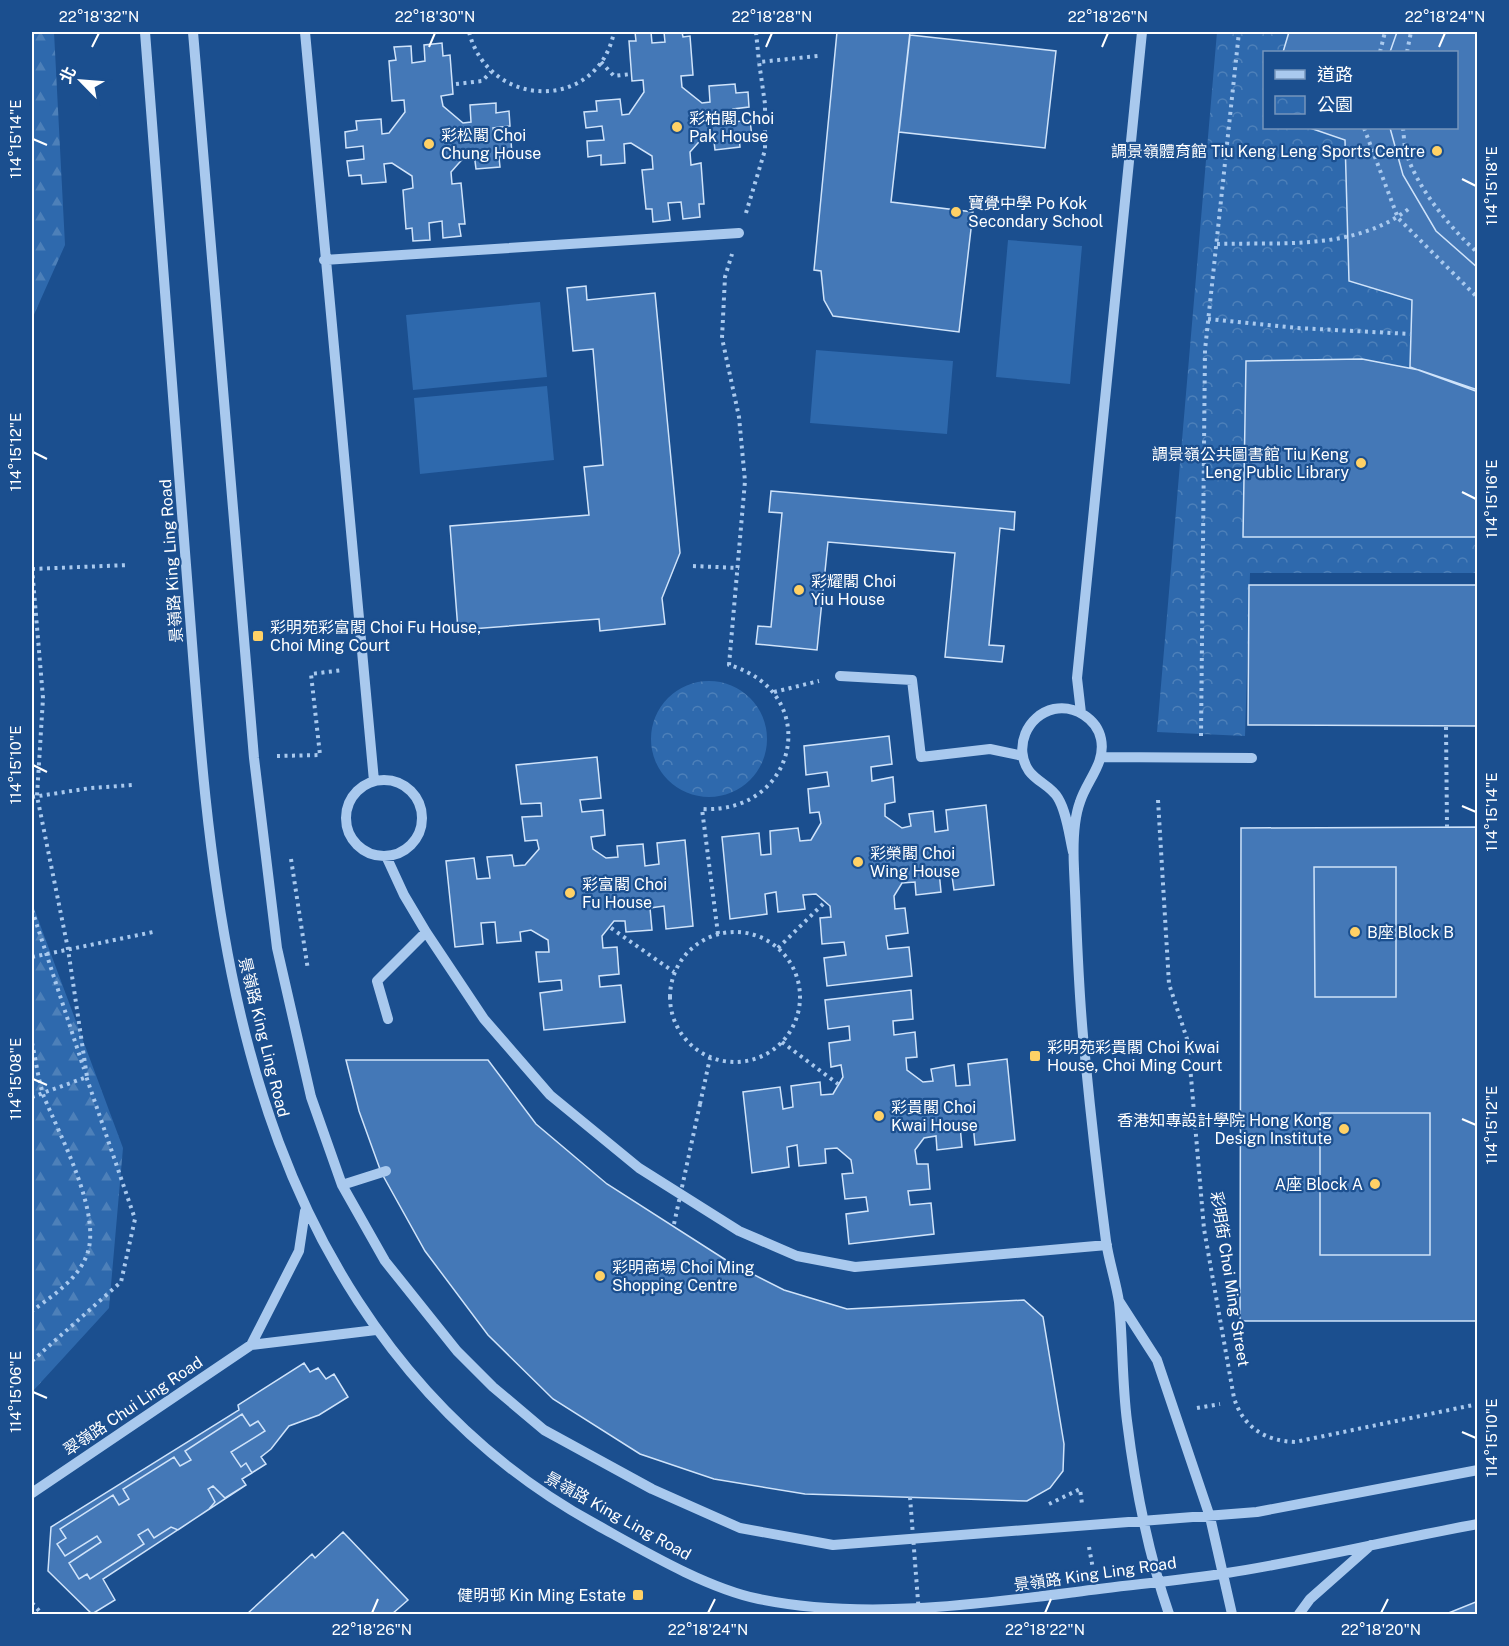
<svg xmlns="http://www.w3.org/2000/svg" width="1509" height="1646" viewBox="0 0 1509 1646" font-family="'Public Sans','Noto Sans TC',sans-serif">
	<defs>
		<pattern id="forest-firs" width="22" height="20" patternUnits="userSpaceOnUse" patternTransform="scale(1.5)"><rect width="22" height="20" fill="#2e69ad"/><path d="M5 1l3.5 6h-7zM16 11l3.5 6h-7z" fill="#4d80b9"/></pattern>
		<pattern id="park-crowns" width="20" height="18" patternUnits="userSpaceOnUse" patternTransform="scale(1.5)"><rect width="20" height="18" fill="#2e69ad"/><path d="M2 6a3 3 0 1 1 6 0M12 15a3 3 0 1 1 6 0" fill="none" stroke="#4d80b9"/></pattern>
	</defs>
	<rect width="100%" height="100%" fill="#1b4f8f"/>
	<!-- grass -->
	<path fill="#2e69ad" d="M1008 240 1082 246 1070 384 996 377Z
		M540 302 547 377 413 390 406 315Z
		M816 350 953 361 947 434 810 423Z
		M547 386 554 460 420 474 414 398Z"/>
	<!-- forest -->
	<path fill="url(#forest-firs)" d="M32 32H54L65 245 32 319Z
		M32 903 123 1148 109 1308 32 1392Z"/>
	<!-- park -->
	<path fill="url(#park-crowns)" fill-rule="evenodd" d="M1217 32H1477V573H1250L1245 736 1157 732ZM1264 52H1456V128H1264Z
		M651 739a58 58 0 1 1 116 0a58 58 0 1 1-116 0Z"/>
	<!-- building -->
	<path fill="#4478b7" stroke="#cfe3fa" stroke-width="1.5" d="M635 32H651L652 43 665 42 664 32H682L683 37 690 36 693 75 681 76 682 87 702 103 710 102 709 86 735 84 736 93 748 92 749 107 733 109 734 122 750 120 752 137H739L740 147 715 150 713 133 706 134 690 152 691 165 701 163 704 204H699L700 217 683 219 681 202 668 203 670 220 653 222 652 209H646L642 170 653 169 652 156 631 143 624 144 625 163 601 165V155L588 157 587 141 604 140 602 126 586 128 584 112 597 111 596 101 620 99 622 115 629 114 644 92 643 80 632 81 629 41H636Z
		M837 32H910L891 202 973 212 959 332 833 316 824 300 821 271 814 270Z
		M1289 32H1397L1390 52H1283Z
		M1397 32H1478V268L1436 231 1403 175 1390 128H1456V52H1390Z
		M910 35 1056 51 1045 148 899 132Z
		M442 43 443 56 450 55 453 94 441 96 443 106 463 123 471 122 470 105 496 103V113L509 111 510 126 493 128 495 141 511 140 512 156 499 157 500 167 476 169 474 153 467 154 451 172 452 184 461 183 465 224H459L461 236 443 238 442 221 429 223 430 240 413 241 412 228 406 229 403 190 413 188 412 176 392 163 384 164 386 182 362 184 361 175 349 176 347 161 364 159 363 146 346 148 345 132 357 130 356 121 381 119 382 134 389 133 405 112 404 100 392 101 389 61 396 60 394 47 411 46 412 63 425 61 424 45Z
		M1310 128H1390L1403 175 1436 231 1478 268V392L1410 367 1412 300 1349 281 1345 140Z
		M586 286 587 300 655 293 680 553 662 598 665 624 600 631 599 619 458 630 450 526 589 515 584 467 603 465 593 349 573 351 567 288Z
		M1362 359 1419 370 1478 390V537H1243L1246 361Z
		M771 491 1015 512 1014 530 1000 528 989 645 1004 646 1002 662 945 657 955 553 828 542 817 650 756 644 758 626 771 627 782 513 769 512Z
		M1249 585H1478V726L1248 725Z
		M889 736 892 764 871 767 872 781 893 777 895 802 885 804V816L902 828 911 826 909 814 933 811 935 832 948 830 946 810 986 805 994 885 954 890 951 869 939 871 941 892 916 895 915 882 902 883 894 896 895 909 905 908 908 933 886 936 888 949 909 947 912 976 827 986 824 958 846 955 844 942 822 944 820 918 831 917 830 906 816 894 803 895 805 909 778 912 776 892 765 894 767 914 730 919 722 837 759 833 761 855 771 854 770 831 798 828 800 841 811 840 821 823 819 812 810 813 808 789 829 786 827 772 806 775 804 746Z
		M597 757 601 798 580 800 582 812 603 810 605 835 591 837 593 849 606 858 618 857 617 846 643 844 645 866 659 864 657 843 685 840 693 926 666 929 664 906 650 908 652 930 626 932 625 921H614L602 936 603 948 617 947 619 974 599 976 600 987 621 985 625 1022 544 1030 540 993 562 990 561 980 539 982 536 952H549L548 940 531 930 520 932 521 941 497 943 495 922 481 923 483 944 455 947 446 861 474 858 477 879 490 878 487 857 512 855 514 866 525 865 539 849 537 840 525 841 522 817 542 816 541 803 521 804 516 765Z
		M1478 827V1321H1240L1241 828Z
		M1314 867H1396V997H1315Z
		M911 990 913 1019 893 1021 894 1035 915 1032 917 1057 906 1058 907 1070 923 1082 933 1081 931 1069 954 1065 956 1086 970 1085 968 1064 1007 1059 1015 1140 975 1145 973 1124 960 1126 962 1147 937 1150 936 1136 924 1138 915 1150 917 1164H928L930 1189 908 1191 910 1205 931 1203 934 1234 849 1244 846 1214 868 1211 866 1197 845 1199 842 1174 853 1173 851 1160 837 1148 825 1149 826 1163 799 1166 797 1145 787 1147 789 1167 752 1173 743 1092 780 1087 783 1109 793 1107 791 1086 820 1082 821 1095 833 1094 843 1077 841 1065 831 1067 829 1043 850 1040 849 1026 828 1029 825 1000Z
		M346 1060H488L536 1124 607 1184 729 1262 784 1290 847 1309 1024 1300 1043 1317 1064 1444 1063 1471 1050 1488 1027 1501 805 1494 714 1479 640 1454 553 1399 488 1335 425 1251 381 1172 359 1111Z
		M1320 1113H1430V1255H1320Z
		M304 1363 310 1372 318 1368 326 1379 334 1374 348 1397 319 1415 289 1426 271 1449 261 1457 266 1464 242 1479 246 1485 103 1579 115 1600 92 1614 48 1571 51 1527 239 1410 238 1405Z
		M242 1414 250 1426 258 1421 265 1431 231 1452 241 1467 246 1463 252 1473 242 1479 246 1485 225 1498 213 1486 208 1489 215 1502 209 1509 178 1530 171 1527 154 1538 148 1529 138 1535 144 1544 90 1579 87 1574 79 1579 69 1563 101 1542 97 1536 65 1556 57 1544 66 1538 60 1529 113 1495 119 1505 129 1499 123 1489 174 1457 180 1466 191 1460 185 1451Z
		M343 1532 408 1600 392 1614H247L312 1554 315 1558Z
		M1478 1601V1614H1446Z"/>
	<g fill="none" stroke-linecap="round" stroke-linejoin="round">
		<!-- path -->
		<path stroke="#a9c9ee" stroke-width="4" stroke-dasharray="3 4.5" stroke-linecap="butt" d="M469 32C489 110 598 112 614 32
			M756 32 759 62
			M1380 52 1385 32
			M1407 52 1411 32
			M601 62 614 76 631 74
			M456 84 482 81 491 72
			M1364 128 1398 218 1478 298
			M1403 128C1404 136 1404 147 1407 155 1418 189 1451 229 1478 253
			M746 213 765 150V104L759 62 818 56
			M1217 244C1282 242 1357 251 1411 207
			M1208 319 1297 328 1411 334
			M693 566 739 568
			M32 568 43 698 37 796 68 949 87 1077 32 1097
			M32 569 128 565
			M774 692 819 681
			M1446 727 1447 827
			M1201 736 1205 350 1239 32
			M277 756 320 755 311 674 343 670
			M32 797 91 788 133 785
			M1158 800 1169 984 1188 1042 1204 1229 1234 1398C1243 1427 1265 1441 1295 1442L1478 1404
			M291 859 308 970
			M32 910 84 1069
			M611 928 674 972
			M670 997a65 65 0 1 1 130 0a65 65 0 1 1-130 0Z
			M718 934 702 809C799 814 823 692 729 665L745 481 739 417 722 338 725 277 732 254
			M778 948 823 904
			M32 957 153 932
			M782 1042 838 1084
			M32 1043C36 1060 38 1080 44 1097 60 1136 104 1217 86 1257 76 1281 52 1296 32 1311
			M700 1104 710 1058
			M32 1361 121 1282 135 1219 86 1076
			M1197 1408 1220 1404
			M1049 1504 1080 1489 1082 1504
			M1089 1547 1093 1569
			M32 1603 42 1614"/>
		<!-- minor -->
		<path stroke="#a9c9ee" stroke-width="10" d="M145 32C160 209 173 387 186 565 206 818 216 1082 358 1301 419 1395 498 1471 597 1525 644 1551 706 1588 759 1599 860 1620 974 1605 1076 1592 1126 1585 1177 1581 1227 1573 1311 1560 1394 1539 1478 1524
			M193 32 254 758 277 948 311 1097 342 1185 385 1261 457 1351 493 1387 544 1430 652 1489 740 1528 833 1545 1257 1512 1478 1470
			M305 32 374 781
			M324 260 739 233
			M840 676 912 680 921 757 990 749 1023 756
			M1081 713 1077 678 1142 32
			M1102 757 1252 758
			M346 818a38 38 0 1 1 76 0a38 38 0 1 1-76 0Z
			M1073 852C1069 835 1067 813 1058 798 1051 786 1037 782 1029 771 1013 748 1027 715 1054 709 1075 705 1097 719 1101 739 1106 763 1087 780 1080 802 1073 821 1073 848 1074 869 1077 931 1078 994 1085 1056 1091 1118 1098 1180 1106 1241 1109 1262 1116 1282 1119 1302 1123 1342 1122 1382 1127 1421 1135 1486 1148 1553 1169 1614
			M386 856 404 895 426 932 484 1019 550 1095 639 1168 739 1231 797 1256 855 1267 1107 1245
			M388 1019 377 981 426 932
			M342 1185 386 1171
			M1119 1301 1157 1360 1210 1517 1232 1614
			M251 1345 299 1251 305 1211
			M32 1493 251 1345 376 1330
			M1299 1614 1310 1599 1371 1545"/>
		<!-- path-bridge -->
		<path stroke="#a9c9ee" stroke-width="4" stroke-dasharray="3 4.5" stroke-linecap="butt" d="M674 1224 700 1104
			M910 1497 919 1614"/>
	</g>
	<!-- ticks -->
	<path fill="none" stroke="#fff" stroke-width="2" d="M92 47 99 33M429 47 435 33M766 47 772 33M1102 47 1108 33M1439 47 1445 33M33 139 47 145M1462 179 1476 186M33 452 47 459M1462 492 1476 499M33 765 47 772M1462 806 1476 812M33 1079 47 1085M1462 1119 1476 1125M33 1392 47 1398M1462 1432 1476 1438M372 1613 378 1599M708 1613 715 1599M1045 1613 1051 1599M1381 1613 1388 1599"/>
	<!-- markers -->
	<g fill="#ffd166" stroke="#1b4f8f" stroke-width="2">
		<circle cx="677" cy="127" r="6"/>
		<circle cx="429" cy="144" r="6"/>
		<circle cx="1437" cy="151" r="6"/>
		<circle cx="956" cy="212" r="6"/>
		<circle cx="1361" cy="463" r="6"/>
		<circle cx="799" cy="590" r="6"/>
		<rect x="252" y="630" width="12" height="12" rx="3"/>
		<circle cx="858" cy="862" r="6"/>
		<circle cx="570" cy="893" r="6"/>
		<circle cx="1355" cy="932" r="6"/>
		<rect x="1029" y="1050" width="12" height="12" rx="3"/>
		<circle cx="879" cy="1116" r="6"/>
		<circle cx="1344" cy="1129" r="6"/>
		<circle cx="1375" cy="1184" r="6"/>
		<circle cx="600" cy="1276" r="6"/>
		<rect x="632" y="1589" width="12" height="12" rx="3"/>
	</g>
	<g text-anchor="middle" dominant-baseline="central" stroke-width="4.5" stroke-linejoin="round" paint-order="stroke">
		<!-- poi labels -->
		<g font-size="16" fill="#fff" stroke="#1b4f8f" text-anchor="start">
			<text x="689" y="118">彩柏閣 Choi<tspan x="689" dy="18">Pak House</tspan></text>
			<text x="441" y="135">彩松閣 Choi<tspan x="441" dy="18">Chung House</tspan></text>
			<text x="1425" y="151" text-anchor="end">調景嶺體育館 Tiu Keng Leng Sports Centre</text>
			<text x="968" y="203">寶覺中學 Po Kok<tspan x="968" dy="18">Secondary School</tspan></text>
			<text x="1349" y="454" text-anchor="end">調景嶺公共圖書館 Tiu Keng<tspan x="1349" dy="18">Leng Public Library</tspan></text>
			<text x="811" y="581">彩耀閣 Choi<tspan x="811" dy="18">Yiu House</tspan></text>
			<text x="270" y="627">彩明苑彩富閣 Choi Fu House,<tspan x="270" dy="18">Choi Ming Court</tspan></text>
			<text x="870" y="853">彩榮閣 Choi<tspan x="870" dy="18">Wing House</tspan></text>
			<text x="582" y="884">彩富閣 Choi<tspan x="582" dy="18">Fu House</tspan></text>
			<text x="1367" y="932">B座 Block B</text>
			<text x="1047" y="1047">彩明苑彩貴閣 Choi Kwai<tspan x="1047" dy="18">House, Choi Ming Court</tspan></text>
			<text x="891" y="1107">彩貴閣 Choi<tspan x="891" dy="18">Kwai House</tspan></text>
			<text x="1332" y="1120" text-anchor="end">香港知專設計學院 Hong Kong<tspan x="1332" dy="18">Design Institute</tspan></text>
			<text x="1363" y="1184" text-anchor="end">A座 Block A</text>
			<text x="612" y="1267">彩明商場 Choi Ming<tspan x="612" dy="18">Shopping Centre</tspan></text>
			<text x="626" y="1595" text-anchor="end">健明邨 Kin Ming Estate</text>
		</g>
		<!-- street labels -->
		<g font-size="16" fill="#fff" stroke="#1b4f8f">
			<text transform="translate(171 561) rotate(-94)">景嶺路 King Ling Road</text>
			<text transform="translate(264 1037) rotate(76)">景嶺路 King Ling Road</text>
			<text transform="translate(1230 1279) rotate(81)">彩明街 Choi Ming Street</text>
			<text transform="translate(133 1406) rotate(-34)">翠嶺路 Chui Ling Road</text>
			<text transform="translate(618 1516) rotate(29)">景嶺路 King Ling Road</text>
			<text transform="translate(1095 1574) rotate(-8)">景嶺路 King Ling Road</text>
		</g>
	</g>
	<!-- border -->
	<rect width="1509" height="1646" fill="none" stroke="#1b4f8f" stroke-width="66"/>
	<!-- legend -->
	<rect x="1263" y="51" width="195" height="78" fill="#1b4f8f" stroke="#7695bc" stroke-width="1.5"/>
	<rect x="1275" y="70" width="30" height="9" fill="#a9c9ee" stroke="#7695bc" stroke-width="1.5"/>
	<text x="1317" y="81" font-size="18" fill="#ffffff">道路</text>
	<rect x="1275" y="96" width="30" height="18" fill="url(#park-crowns)" stroke="#7695bc" stroke-width="1.5"/>
	<text x="1317" y="111" font-size="18" fill="#ffffff">公園</text>
	<!-- north arrow -->
	<g transform="translate(81 81) rotate(295)" stroke="#1b4f8f" stroke-width="4.5" paint-order="stroke">
	<path d="M0-4.5L10 22L0 15L-10 22Z" fill="#ffffff"/>
	<text y="-9" font-size="16" font-weight="bold" text-anchor="middle" fill="#ffffff">北</text>
	</g>
	<rect x="33" y="33" width="1443" height="1580" fill="none" stroke="#fff" stroke-width="2"/>
	<g font-size="15" text-anchor="middle" fill="#fff">
		<text x="99" y="22">22°18'32"N</text>
		<text x="435" y="22">22°18'30"N</text>
		<text x="772" y="22">22°18'28"N</text>
		<text x="1108" y="22">22°18'26"N</text>
		<text x="1445" y="22">22°18'24"N</text>
		<text transform="translate(16 139) rotate(-90)" y="5">114°15'14"E</text>
		<text transform="translate(1492 186) rotate(-90)" y="5">114°15'18"E</text>
		<text transform="translate(16 452) rotate(-90)" y="5">114°15'12"E</text>
		<text transform="translate(1492 499) rotate(-90)" y="5">114°15'16"E</text>
		<text transform="translate(16 765) rotate(-90)" y="5">114°15'10"E</text>
		<text transform="translate(1492 812) rotate(-90)" y="5">114°15'14"E</text>
		<text transform="translate(16 1079) rotate(-90)" y="5">114°15'08"E</text>
		<text transform="translate(1492 1125) rotate(-90)" y="5">114°15'12"E</text>
		<text transform="translate(16 1392) rotate(-90)" y="5">114°15'06"E</text>
		<text transform="translate(1492 1438) rotate(-90)" y="5">114°15'10"E</text>
		<text x="372" y="1635">22°18'26"N</text>
		<text x="708" y="1635">22°18'24"N</text>
		<text x="1045" y="1635">22°18'22"N</text>
		<text x="1381" y="1635">22°18'20"N</text>
	</g>
</svg>
